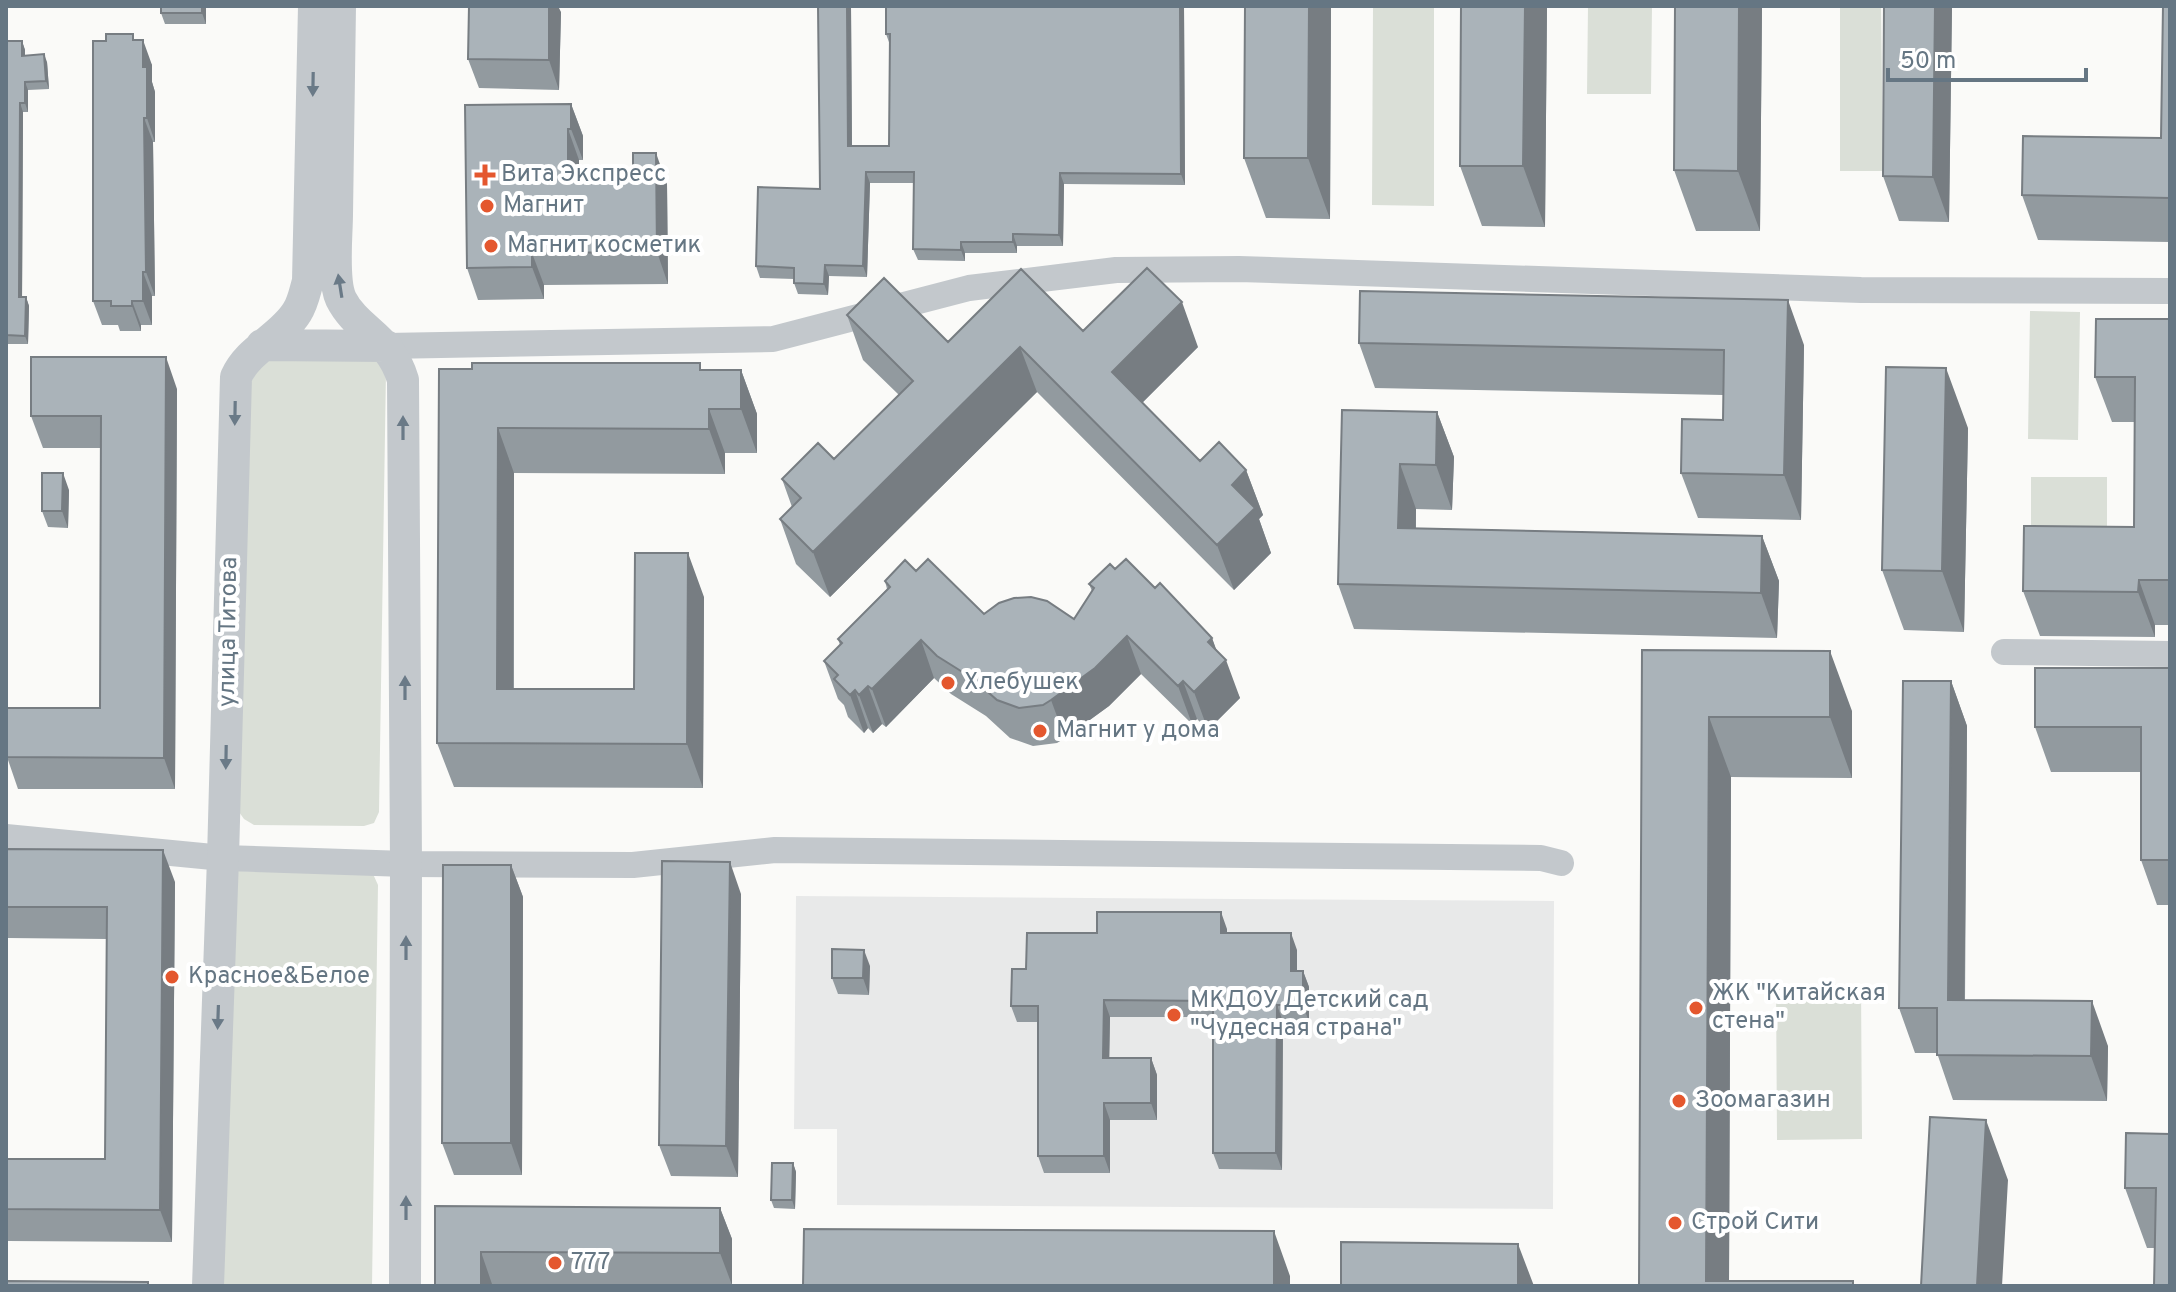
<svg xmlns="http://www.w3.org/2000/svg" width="2176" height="1292" viewBox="0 0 2176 1292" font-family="Overpass,sans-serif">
	<rect width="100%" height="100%" fill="#fafaf8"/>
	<!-- built -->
	<path fill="#e8e9e9" d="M796 896 1554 901 1553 1209 837 1205V1129H794Z"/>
	<!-- green -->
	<path fill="#dadfd7" d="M1588 6H1652L1651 94H1587Z
		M1840 6H1881L1883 171H1840Z
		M1373 7H1434V206L1372 205Z
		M2030 311 2080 312 2078 440 2028 439Z
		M368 347 386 371 379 812 374 823 364 826 254 825 244 819 234 805 248 387 266 356Z
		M2031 477H2107V531H2031Z
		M238 871 373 874 378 885 372 1286H219Z
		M1861 984 1862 1139 1777 1140 1776 985Z"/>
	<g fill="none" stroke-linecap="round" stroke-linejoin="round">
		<!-- minor -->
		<path stroke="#c3c8cc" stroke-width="26" d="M386 346 773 339 969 288 1116 270 1239 269 1861 290 2170 291
			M2004 652 2170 654
			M6 837 223 858 406 864 633 865 775 850 1541 858 1561 863"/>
		<!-- tertiary -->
		<path stroke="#c3c8cc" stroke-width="32" d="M340 6C339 75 338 144 337 214 337 235 332 280 341 299 357 331 390 336 403 380L406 864 405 1286
			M262 345 386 346
			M208 1286 223 858 236 377C249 348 281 338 297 312 303 303 305 291 308 281L314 6"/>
	</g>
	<!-- wall -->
	<path fill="#929a9f" d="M161 6H206V24H165L161 13Z
		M818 6H851L852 146H889L890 45 886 34 1184 6 1185 185 1064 184 1063 246H1017V253H965V261L918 260 913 249 914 183H870L867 277 829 276 828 295 798 294 794 283V279L760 278 756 266 820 189Z
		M1245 6H1331L1330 219 1266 218 1244 158Z
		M1547 6 1545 227 1482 226 1460 166Z
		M1762 6 1760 231H1696L1674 170Z
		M1884 6H1952L1949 222 1899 221 1883 176Z
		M2170 6V242L2038 240 2022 195 2161 138Z
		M561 12 559 90 479 88 468 59Z
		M135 40 152 65V82L155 92V142H153L155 296H152V325H141V331H120L118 325H102L93 301Z
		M6 41H22L25 50V55L47 62 49 89 28 90V112H23L22 297H26L29 306 28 344H6Z
		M571 104 583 136V160H579V177L667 184 668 284 544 285V299L478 300 467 268Z
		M847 315 948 342 1083 331 1198 347 1142 403 1200 461 1246 470 1263 515 1259 519 1271 553 1234 590 1037 392 830 597 796 564 780 519 792 507 782 479 834 459 899 395 863 360Z
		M2170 319V625H2155V637L2040 636 2023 591 2134 527 2135 422H2112L2095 377Z
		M1359 343 1804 345 1801 520 1698 518 1681 473 1723 420V395L1375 388Z
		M439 369 741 370 757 414V453H725V474L514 473V689H634L704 597 703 788 454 787 437 743Z
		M177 389 175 789H18L7 757 100 708 101 448H43L31 416Z
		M1342 410 1437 412 1454 457 1452 510 1416 509V528L1762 536 1779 581 1777 638 1354 629 1338 584Z
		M1968 428 1964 632 1904 630 1882 570Z
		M69 490 68 528 48 527 42 511Z
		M1115 569 1155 588 1212 638 1216 650 1240 698 1208 730 1197 719 1192 724 1141 674 1109 706 1065 738 1057 743 1033 746 1010 738 986 716 951 694 934 678 886 727 882 724 873 733 868 728 864 733 848 717 844 705 838 699 824 661 840 645 838 639 887 589 885 581 916 571 984 614 1074 619 1092 591 1089 584Z
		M1642 650 1852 711V778L1731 777 1729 1281 1639 1286Z
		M2170 668V905H2157L2141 860V772H2051L2035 727Z
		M1951 681 1967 726 1965 1000 2108 1046 2107 1101 1953 1100 1937 1053H1915L1899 1008Z
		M6 849 175 882 172 1242 8 1241 6 1235V1159H105L107 939 8 938 6 932Z
		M511 865 523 897 522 1175H454L442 1143Z
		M741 894 738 1177 671 1176 659 1145Z
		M1227 929V933L1297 950V971H1303L1309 987V1022H1283L1282 1170 1219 1169 1213 1153V1017H1110L1109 1058H1151L1157 1075V1120H1110V1173H1044L1038 1156V1022H1017L1011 1006 1026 969 1097 933Z
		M870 966 869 995 838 994 832 978Z
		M2170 1134 2155 1248H2147L2125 1188Z
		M793 1163 796 1172 795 1209 774 1208 771 1200Z
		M435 1206 720 1208 732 1239V1285L492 1284V1286H435Z"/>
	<!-- shaded-wall -->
	<path fill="#777d82" d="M202 6H206V24L202 13Z
		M549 6H558L561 12 559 90 549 60Z
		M847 6H851L852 157 848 146Z
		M1180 6H1184L1185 185 1181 174Z
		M1309 6H1331L1330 219 1308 158Z
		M1525 6H1547L1545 227 1523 166Z
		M1739 6H1762L1760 231 1738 171Z
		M1935 6H1952L1949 222 1933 177Z
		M143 40 152 65V82L155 92V142L147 118 143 67Z
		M22 41 25 50V64L22 56Z
		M44 54 47 62 49 89 46 81Z
		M25 82 28 90V112L25 103Z
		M20 103 23 112 22 306 19 297Z
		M571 104 583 136V160L571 129Z
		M144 118 153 142 155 296 146 272Z
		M568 129 579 160V209L568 177Z
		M656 153 667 184 668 284 657 252Z
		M866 172 870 183 867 277 863 266Z
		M1060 173 1064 184 1063 246 1059 235Z
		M1013 234 1017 246V253L1013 242Z
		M961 242 965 253V261L961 250Z
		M532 253 544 285V299L532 267Z
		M825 265 829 276 828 295 824 284Z
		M143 272 152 296V325L143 301Z
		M26 297 29 306 28 344 25 336Z
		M1788 300 1804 345 1801 520 1784 475Z
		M132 301 141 325V331L132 306Z
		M1182 302 1198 347 1128 417 1112 372Z
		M1020 347 1037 392 830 597 813 552Z
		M166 357 177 389 175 789 164 758Z
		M1946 368 1968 428 1964 632 1942 571Z
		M741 370 757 414V453L741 409Z
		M709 409 725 453V474L709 429Z
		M1437 412 1454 457 1452 510 1436 465Z
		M498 428 514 473 513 733 497 689Z
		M1400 464 1416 509 1415 573 1398 528Z
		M1246 470 1263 515 1259 519 1271 553 1234 590 1217 545 1232 485Z
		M63 473 69 490 68 528 62 511Z
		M1762 536 1779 581 1777 638 1761 593Z
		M688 553 704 597 703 788 687 744Z
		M2139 580 2155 625V637L2138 592Z
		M1127 636 1141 674 1109 706 1065 738 1051 700Z
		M1212 638 1222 665 1226 660 1240 698 1208 730 1194 692 1208 642Z
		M921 640 934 678 886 727 872 689Z
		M1830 651 1852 711V778L1830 717Z
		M1183 681 1197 719 1192 724 1178 686Z
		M1951 681 1967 726 1964 1045 1948 1000Z
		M868 686 882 724 873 733 859 695Z
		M855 690 868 728 864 733 850 695Z
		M1709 717 1731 777 1729 1286 1706 1281Z
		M163 850 175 882 172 1242 160 1210Z
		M730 862 741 894 738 1177 726 1146Z
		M511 865 523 897 522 1175 511 1143Z
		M1221 912 1227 929V950L1221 933Z
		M1291 933 1297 950V987L1291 971Z
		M864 950 870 966 869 995 863 978Z
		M1303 971 1309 987V1022L1303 1005Z
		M1104 1000 1110 1017 1109 1075 1103 1058Z
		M2092 1001 2108 1046 2107 1101 2091 1056Z
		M1277 1005 1283 1022 1282 1170 1276 1153Z
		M1151 1058 1157 1075V1120L1151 1103Z
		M1104 1103 1110 1120V1173L1104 1156Z
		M1986 1120 2008 1180 2002 1286H1977Z
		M793 1163 796 1172 795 1209 792 1200Z
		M720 1208 732 1239V1285L720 1253Z
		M1274 1231 1290 1276V1286H1274Z
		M1518 1244 1534 1286H1518Z
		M481 1252 492 1284V1286H481Z"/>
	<!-- building -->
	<path fill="#aab3b9" stroke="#777d82" stroke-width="2" d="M161 6H202V13H161Z
		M469 6H549V60L468 59Z
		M818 6H847L848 146H889L890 34H886V6H1180L1181 174 1060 173 1059 235 1013 234V242H961V250L913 249 914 172H866L863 266 825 265 824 284 794 283V268L756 266 758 187 820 189Z
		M1245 6H1309L1308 158H1244Z
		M1461 6H1525L1523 166H1460Z
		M1675 6H1739L1738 171 1674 170Z
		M1884 6H1935L1933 177 1883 176Z
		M2163 6H2170V198L2022 195 2023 136 2161 138Z
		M106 34H133V40H143V67H147V118H144L146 272H143V301H132V306H111V301H93V41H106Z
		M6 41H22V56L44 54 46 81 25 82V103H20L19 297H26L25 336 6 335Z
		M571 104V129H568V177H633V153H656L657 252 532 253V267L467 268 465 105Z
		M1147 268 1182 302 1112 372 1200 461 1219 442 1246 470 1232 485 1255 508 1217 545 1020 347 813 552 780 519 801 498 782 479 818 443 834 459 913 381 847 315 884 278 948 342 1021 269 1083 331Z
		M1360 291 1788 300 1784 475 1681 473 1682 419 1723 420 1724 350 1359 343Z
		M2096 319H2170V580H2139L2138 592 2023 591 2024 526 2134 527 2135 377H2095Z
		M31 357H166L164 758 7 757V708H100L101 416H31Z
		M472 363H700V370H741V409H709V429L498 428 497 689H634L635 553H688L687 744 437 743 439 369H472Z
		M1886 367 1946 368 1942 571 1882 570Z
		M1342 410 1437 412 1436 465 1400 464 1398 528 1762 536 1761 593 1338 584Z
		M42 473H63L62 511H42Z
		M928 559 984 614 999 603 1014 598 1031 597 1047 601 1074 619 1094 588 1089 584 1110 564 1115 569 1126 559 1155 588 1160 583 1212 638 1208 642 1226 660 1194 692 1183 681 1178 686 1127 636 1095 668 1051 700 1043 705 1019 708 997 700 972 678 937 656 921 640 872 689 868 686 859 695 855 690 850 695 834 679 838 675 824 661 842 643 838 639 890 587 885 581 905 560 916 571Z
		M1642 650 1830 651V717H1709L1706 1281H1853V1286H1639Z
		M2035 668H2170V860H2141V727H2035Z
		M1903 681H1951L1948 1000 2092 1001 2091 1056 1937 1055V1008H1899Z
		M6 849 163 850 160 1210 6 1209V1159H105L107 907H6Z
		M662 861 730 862 726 1146 659 1145Z
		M443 865H511V1143H442Z
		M1097 912H1221V933H1291V971H1303V1005H1277L1276 1153H1213V1001L1104 1000 1103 1058H1151V1103H1104V1156H1038V1006H1011L1012 969H1026L1027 933H1097Z
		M832 949 864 950 863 978H832Z
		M1930 1117 1986 1120 1977 1286H1921Z
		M2126 1133 2170 1134V1286H2154L2156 1188H2125Z
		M772 1163H793L792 1200H771Z
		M435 1206 720 1208V1253L481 1252V1286H435Z
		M804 1229 1274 1231V1286H803Z
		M1341 1242 1518 1244V1286H1341Z
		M6 1281 148 1282V1286H6Z"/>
	<!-- one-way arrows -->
	<defs><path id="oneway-solid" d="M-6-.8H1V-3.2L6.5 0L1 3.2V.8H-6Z" transform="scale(2)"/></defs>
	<g fill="#6a7a87">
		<use href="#oneway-solid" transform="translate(313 84) rotate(91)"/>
		<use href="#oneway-solid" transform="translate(340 286) rotate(-99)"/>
		<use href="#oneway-solid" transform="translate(235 413) rotate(91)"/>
		<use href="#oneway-solid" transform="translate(403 428) rotate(-90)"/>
		<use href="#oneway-solid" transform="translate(405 688) rotate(-90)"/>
		<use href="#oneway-solid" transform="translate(226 757) rotate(91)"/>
		<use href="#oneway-solid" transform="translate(406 948) rotate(-90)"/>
		<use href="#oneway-solid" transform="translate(218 1017) rotate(92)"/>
		<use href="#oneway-solid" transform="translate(406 1208) rotate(-90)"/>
	</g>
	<!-- markers -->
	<g fill="#e4572e" stroke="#fff" stroke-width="3">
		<path d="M481 163h8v8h8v8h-8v8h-8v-8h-8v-8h8z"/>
		<circle cx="487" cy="206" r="8"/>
		<circle cx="491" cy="246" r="8"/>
		<circle cx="948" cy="683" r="8"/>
		<circle cx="1040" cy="731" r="8"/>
		<circle cx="172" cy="977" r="8"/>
		<circle cx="1696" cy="1008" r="8"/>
		<circle cx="1174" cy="1015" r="8"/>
		<circle cx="1679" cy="1101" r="8"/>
		<circle cx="1675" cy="1223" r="8"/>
		<circle cx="555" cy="1263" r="8"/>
	</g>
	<g text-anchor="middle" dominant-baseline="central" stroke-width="8" stroke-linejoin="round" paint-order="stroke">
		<!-- poi labels -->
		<g font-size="24" fill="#657683" stroke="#fff" text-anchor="start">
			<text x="501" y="175">Вита Экспресс</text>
			<text x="503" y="206">Магнит</text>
			<text x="507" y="246">Магнит косметик</text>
			<text x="964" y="683">Хлебушек</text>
			<text x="1056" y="731">Магнит у дома</text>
			<text x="188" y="977">Красное&amp;Белое</text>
			<text x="1712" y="994">ЖК "Китайская<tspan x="1712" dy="28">стена"</tspan></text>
			<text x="1190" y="1001">МКДОУ Детский сад<tspan x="1190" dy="28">"Чудесная страна"</tspan></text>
			<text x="1695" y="1101">Зоомагазин</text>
			<text x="1691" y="1223">Строй Сити</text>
			<text x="571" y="1263">777</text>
		</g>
		<!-- street labels -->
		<g font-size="24" fill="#657683" stroke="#fff">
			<text transform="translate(229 632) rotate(-89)">улица Титова</text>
		</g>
	</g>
	<!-- border -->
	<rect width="2176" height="1292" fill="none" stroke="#657683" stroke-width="16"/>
	<!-- scale -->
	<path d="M1888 68v12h198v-12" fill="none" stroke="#657683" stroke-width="4"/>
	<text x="1900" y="68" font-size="24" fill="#657683" stroke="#ffffff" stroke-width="6" paint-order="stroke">50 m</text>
</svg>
